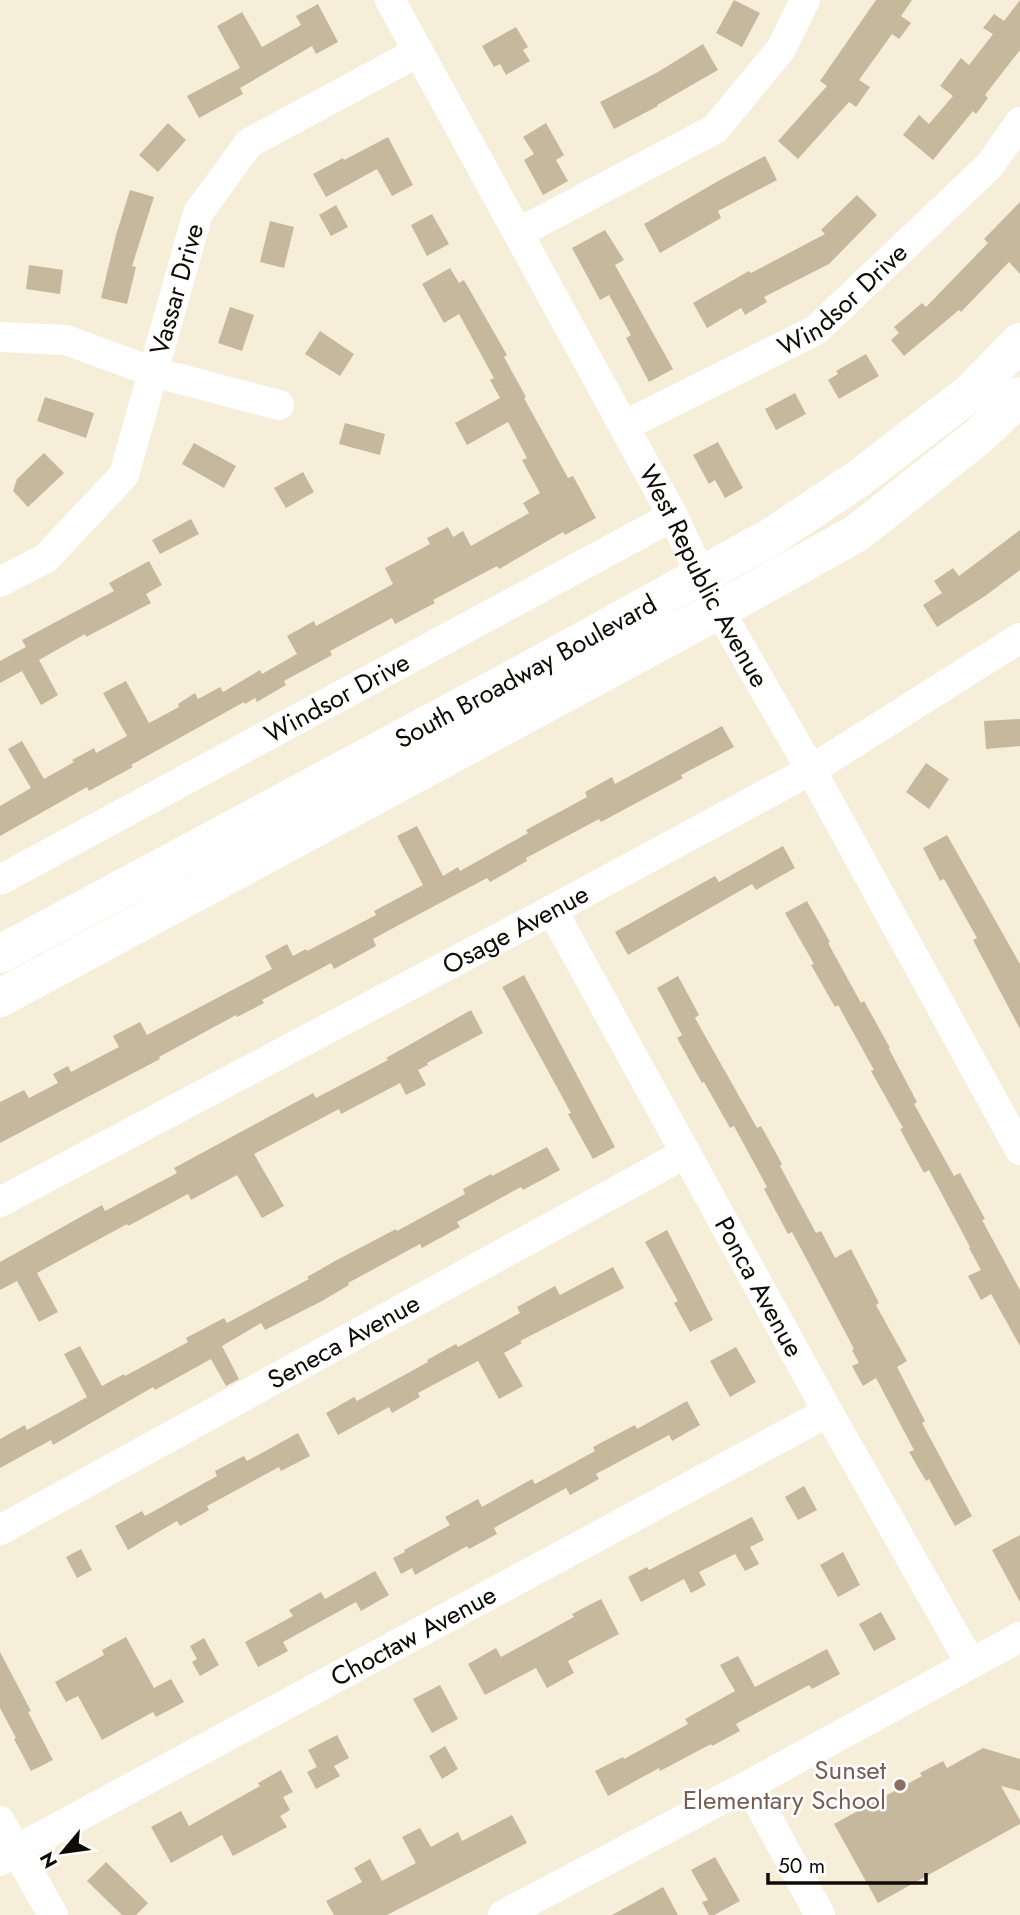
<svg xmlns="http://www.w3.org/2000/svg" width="1020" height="1915" viewBox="0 0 1020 1915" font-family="Jost,sans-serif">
	<rect width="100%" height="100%" fill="#f7eeda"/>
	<!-- building -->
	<path fill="#c5b89c" d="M734 0 760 13 742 47 716 33Z
		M876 0H912L901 16 911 23 899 39 892 34 859 80 870 87 856 107 849 102 798 159 778 141 827 86 820 81Z
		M1020 0V50L985 95 988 98 976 114 973 111 933 160 903 135 919 115 929 124 953 96 940 86 961 58 969 65 993 34 983 28 994 14 1004 21Z
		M318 4 338 42 316 54 312 46 240 88 243 94 199 118 187 96 240 68 217 26 242 12 262 47 301 25 296 16Z
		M516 27 528 47 523 50 530 61 506 75 500 64 494 67 482 46Z
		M703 44 718 70 657 105 658 106 614 129 600 102 658 72Z
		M168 123 186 140 158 172 139 155Z
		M546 123 564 155 556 160 568 181 543 195 524 160 534 154 523 137Z
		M388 137 413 185 392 196 377 169 326 197 313 174 343 158 344 160Z
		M765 156 777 180 718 211 721 218 660 253 644 224 720 180Z
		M130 190 154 197 132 266 136 267 127 304 101 298 116 235Z
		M857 195 877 215 829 264 764 297 767 302 745 315 741 308 707 328 693 303 749 271 751 273 825 234 821 230Z
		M1020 202V274L1009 262 961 312 959 310 904 356 891 340 899 333 894 327 922 303 926 307 988 243 984 239Z
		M336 205 348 227 331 236 319 215Z
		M432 214 449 244 427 256 411 225Z
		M270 221 294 227 284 268 260 262Z
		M605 230 624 260 615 265 673 369 649 382 626 338 631 335 609 295 600 300 572 248Z
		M29 265 63 270 60 294 26 289Z
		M450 268 459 283 464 280 507 355 504 357 526 397 524 398 568 478 573 476 596 518 565 535 563 532 499 569 497 566 433 600 435 603 395 624 392 618 330 651 332 655 284 681 286 685 257 702 255 698 245 704 244 702 131 765 133 767 89 791 87 787 0 836V806L31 788 8 749 22 741 44 779 74 762 72 760 94 748 96 753 127 736 103 693 126 681 149 723 179 707 178 704 195 693 198 699 220 687 223 692 260 670 262 674 297 654 287 636 314 621 316 626 393 584 385 568 430 544 427 538 448 527 453 537 463 531 471 546 529 513 523 503 540 493 522 460 527 458 508 422 467 445 455 423 500 398 490 380 494 378 459 314 444 323 422 284Z
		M230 307 254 315 242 351 218 343Z
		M320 331 354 354 340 376 305 354Z
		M866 354 879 376 839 399 828 380 838 374 836 371Z
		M795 393 806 414 776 430 765 409Z
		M45 397 94 413 86 438 37 421Z
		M345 423 385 434 380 455 339 444Z
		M718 442 743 488 725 498 715 480 709 484 693 455Z
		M194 443 236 466 224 488 182 464Z
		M44 453 64 473 28 507 13 491 17 479Z
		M303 472 314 492 286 508 274 488Z
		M191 519 199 534 160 554 152 540Z
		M1020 530V570L985 596 937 627 923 605 942 593 934 581 953 568 959 576Z
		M149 561 162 585 146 594 151 603 86 637 85 634 39 660 58 695 41 705 22 671 0 683V661L26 647 22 640 114 591 109 583Z
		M1020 719V746L986 749 984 721Z
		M722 726 734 747 681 775 683 778 601 822 599 819 526 858 527 861 490 882 487 878 423 912 373 939 376 946 334 969 331 963 262 1000 264 1003 237 1017 236 1015 159 1057 160 1059 0 1143V1102L24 1090 29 1098 58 1083 53 1074 68 1066 71 1072 119 1047 113 1036 140 1022 147 1035 272 969 265 956 287 944 293 956 306 949 307 951 376 915 374 911 423 885 397 836 417 826 443 876 458 867 460 871 528 833 526 830 587 797 585 792 612 777 615 784Z
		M926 763 949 779 929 809 906 792Z
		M947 835 1020 964V1029L973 940 977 938 944 879 940 881 923 848Z
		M783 846 795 868 756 890 752 884 628 955 615 932 715 876 719 882Z
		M807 901 830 942 828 943 861 1003 864 1001 890 1048 889 1049 917 1102 914 1104 954 1176 960 1173 985 1219 982 1220 1020 1290V1346L991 1294 981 1300 968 1276 981 1270 969 1248 970 1247 929 1170 924 1173 900 1129 903 1128 871 1071 874 1070 838 1005 835 1007 811 965 814 964 785 913Z
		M524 975 615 1147 593 1159 568 1114 571 1113 502 987Z
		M678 976 699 1015 695 1018 757 1128 761 1126 782 1164 780 1166 816 1233 821 1231 835 1258 851 1249 879 1303 876 1305 907 1361 897 1367 925 1421 922 1423 972 1516 955 1526 929 1479 926 1481 909 1452 914 1450 876 1378 863 1386 852 1366 859 1363 852 1350 854 1349 823 1290 792 1232 788 1234 764 1189 767 1187 734 1126 730 1128 704 1082 702 1083 677 1038 682 1035 657 988Z
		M471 1010 483 1033 427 1063 428 1065 418 1070 426 1085 406 1095 400 1083 341 1114 339 1109 254 1154 284 1206 262 1218 237 1175 191 1200 188 1194 128 1226 127 1224 37 1273 58 1312 39 1322 17 1281 0 1290V1262L102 1205 105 1211 177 1173 174 1168 313 1093 316 1098 388 1060 386 1058Z
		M547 1147 560 1170 523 1190 521 1187 457 1222 460 1227 422 1248 420 1244 348 1283 349 1285 322 1301 265 1330 261 1323 222 1346 239 1379 226 1386 211 1359 155 1390 153 1387 53 1445 51 1440 0 1468V1439L25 1425 27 1430 87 1397 64 1354 80 1346 102 1386 124 1374 125 1376 188 1342 186 1338 224 1318 227 1323 309 1279 307 1277 335 1261 396 1229 397 1231 465 1194 463 1189 491 1174 492 1176Z
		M667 1230 713 1320 690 1332 674 1303 678 1301 645 1242Z
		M613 1267 624 1288 520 1341 522 1343 504 1353 523 1386 499 1399 478 1361 418 1393 420 1397 392 1413 389 1407 338 1435 326 1413 354 1397 357 1401 428 1362 427 1360 456 1344 458 1347 520 1313 517 1307 555 1286 560 1295Z
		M736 1347 756 1382 730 1397 710 1361Z
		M687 1401 700 1425 672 1441 669 1435 596 1474 599 1479 570 1495 566 1488 494 1528 497 1534 469 1549 467 1546 415 1575 412 1568 401 1574 393 1558 405 1552 404 1550 450 1525 445 1517 478 1499 482 1507 532 1479 535 1484 595 1451 593 1447 635 1425 637 1429Z
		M298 1433 310 1456 281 1471 279 1467 207 1506 209 1510 180 1526 177 1521 128 1550 115 1526 142 1511 145 1516 217 1476 215 1471 244 1456 247 1461Z
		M804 1486 817 1510 798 1520 785 1497Z
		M752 1517 764 1540 750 1547 759 1564 745 1571 735 1554 699 1572 706 1585 691 1593 684 1579 641 1602 628 1577 647 1567 649 1570Z
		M1020 1535V1602L992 1550Z
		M81 1549 92 1570 77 1578 66 1557Z
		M843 1552 860 1585 838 1597 820 1565Z
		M375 1571 389 1595 361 1611 356 1602 283 1642 288 1651 258 1667 245 1642 293 1616 289 1610 321 1592 325 1599Z
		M601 1599 619 1634 568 1661 574 1673 547 1688 536 1668 485 1695 468 1664 496 1648 501 1657 574 1617 572 1614Z
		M881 1612 896 1639 874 1651 859 1624Z
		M126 1637 154 1688 171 1679 184 1702 156 1717 153 1712 102 1740 78 1696 66 1702 55 1682 104 1655 102 1650Z
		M204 1638 219 1665 200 1676 192 1662 197 1659 190 1646Z
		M827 1649 840 1674 812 1689 809 1685 736 1724 740 1731 712 1746 711 1744 660 1771 659 1768 608 1796 595 1771 623 1757 624 1759 688 1724 685 1719 735 1691 720 1665 738 1656 755 1687Z
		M0 1652 31 1711 28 1712 53 1760 31 1771 14 1739 16 1738 0 1708Z
		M440 1685 458 1719 432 1733 413 1699Z
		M337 1735 349 1758 334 1766 340 1776 316 1789 307 1772 317 1767 308 1750Z
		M445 1746 458 1769 442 1779 429 1756Z
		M983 1748 1020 1759V1791L1001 1786 1020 1820V1824L878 1903 834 1824 922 1776 920 1773 943 1761 947 1768Z
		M281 1770 293 1792 283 1797 290 1810 280 1816 287 1827 233 1856 222 1835 171 1863 151 1827 181 1811 189 1826 260 1786 258 1783Z
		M512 1815 527 1843 387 1915H334L326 1901 362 1882 354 1868 370 1859 382 1881 416 1863 402 1837 420 1828 431 1847 458 1832 462 1841Z
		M715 1857 740 1901 714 1915H709L702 1902 708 1900 691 1870Z
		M106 1862 148 1903 136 1915H122L87 1881Z
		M663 1887 678 1915H612Z"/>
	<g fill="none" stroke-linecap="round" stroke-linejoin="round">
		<!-- minor -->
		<g stroke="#fff" stroke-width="30">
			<path id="s1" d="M390 0 673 516 701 576 719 610 811 770 1020 1150"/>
			<path d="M518 233 715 129 781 49 805 0"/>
			<path d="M0 337 66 340 153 372 279 405"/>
			<path id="s2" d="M624 426 816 330 990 165 1020 122"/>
			<path id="s3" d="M0 582 46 558 124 475 198 213 249 143 418 52"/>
			<path id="s4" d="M0 880 673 516"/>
			<path id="s5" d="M552 910 828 1412 971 1664"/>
			<path id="s6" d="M0 1202 552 910 811 770 1020 638"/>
			<path id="s7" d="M0 1530 686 1153"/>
			<path d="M749 1785 820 1915"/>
			<path d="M0 1821 53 1915"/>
			<path id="s8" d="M0 1861 16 1850 828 1412"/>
			<path d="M503 1915 749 1785 1020 1637"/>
		</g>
		<!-- major -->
		<g stroke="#fff" stroke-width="38">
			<path id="s9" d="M0 954 550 659 771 537 858 479 971 392 1020 342"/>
			<path d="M0 998 719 610 857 533 980 435 1020 396"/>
		</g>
	</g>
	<!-- markers -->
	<circle fill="#8d6e63" stroke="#fff" stroke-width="2.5" cx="900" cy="1785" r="7"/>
	<g text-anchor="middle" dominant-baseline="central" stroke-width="5" stroke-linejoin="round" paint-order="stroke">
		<!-- street labels -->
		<g font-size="26" fill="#0e0b06" stroke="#fff">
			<text stroke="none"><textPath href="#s3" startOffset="359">Vassar Drive</textPath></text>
			<text stroke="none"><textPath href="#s2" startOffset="254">Windsor Drive</textPath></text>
			<text stroke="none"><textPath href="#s1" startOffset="656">West Republic Avenue</textPath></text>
			<text stroke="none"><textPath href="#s9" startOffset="597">South Broadway Boulevard</textPath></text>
			<text stroke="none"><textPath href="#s4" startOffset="383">Windsor Drive</textPath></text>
			<text stroke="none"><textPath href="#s6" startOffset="583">Osage Avenue</textPath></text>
			<text stroke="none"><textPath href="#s5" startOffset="430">Ponca Avenue</textPath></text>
			<text stroke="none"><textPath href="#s7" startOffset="392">Seneca Avenue</textPath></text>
			<text stroke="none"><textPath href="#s8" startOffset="471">Choctaw Avenue</textPath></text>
		</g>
		<!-- education labels -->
		<g font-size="26" fill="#785e54" stroke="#fff" text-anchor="end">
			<text x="886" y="1770">Sunset<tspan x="886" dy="30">Elementary School</tspan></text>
		</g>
	</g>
	<!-- north arrow -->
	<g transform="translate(63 1852) rotate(241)" stroke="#ffffff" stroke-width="5" paint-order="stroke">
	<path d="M0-5L12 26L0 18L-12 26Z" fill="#0e0b06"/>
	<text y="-10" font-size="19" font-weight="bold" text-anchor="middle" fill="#0e0b06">N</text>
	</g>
	<!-- scale -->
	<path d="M768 1873v10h158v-10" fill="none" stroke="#0e0b06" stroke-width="3.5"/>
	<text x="778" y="1873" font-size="21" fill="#0e0b06" stroke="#ffffff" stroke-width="5" paint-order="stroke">50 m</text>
</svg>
